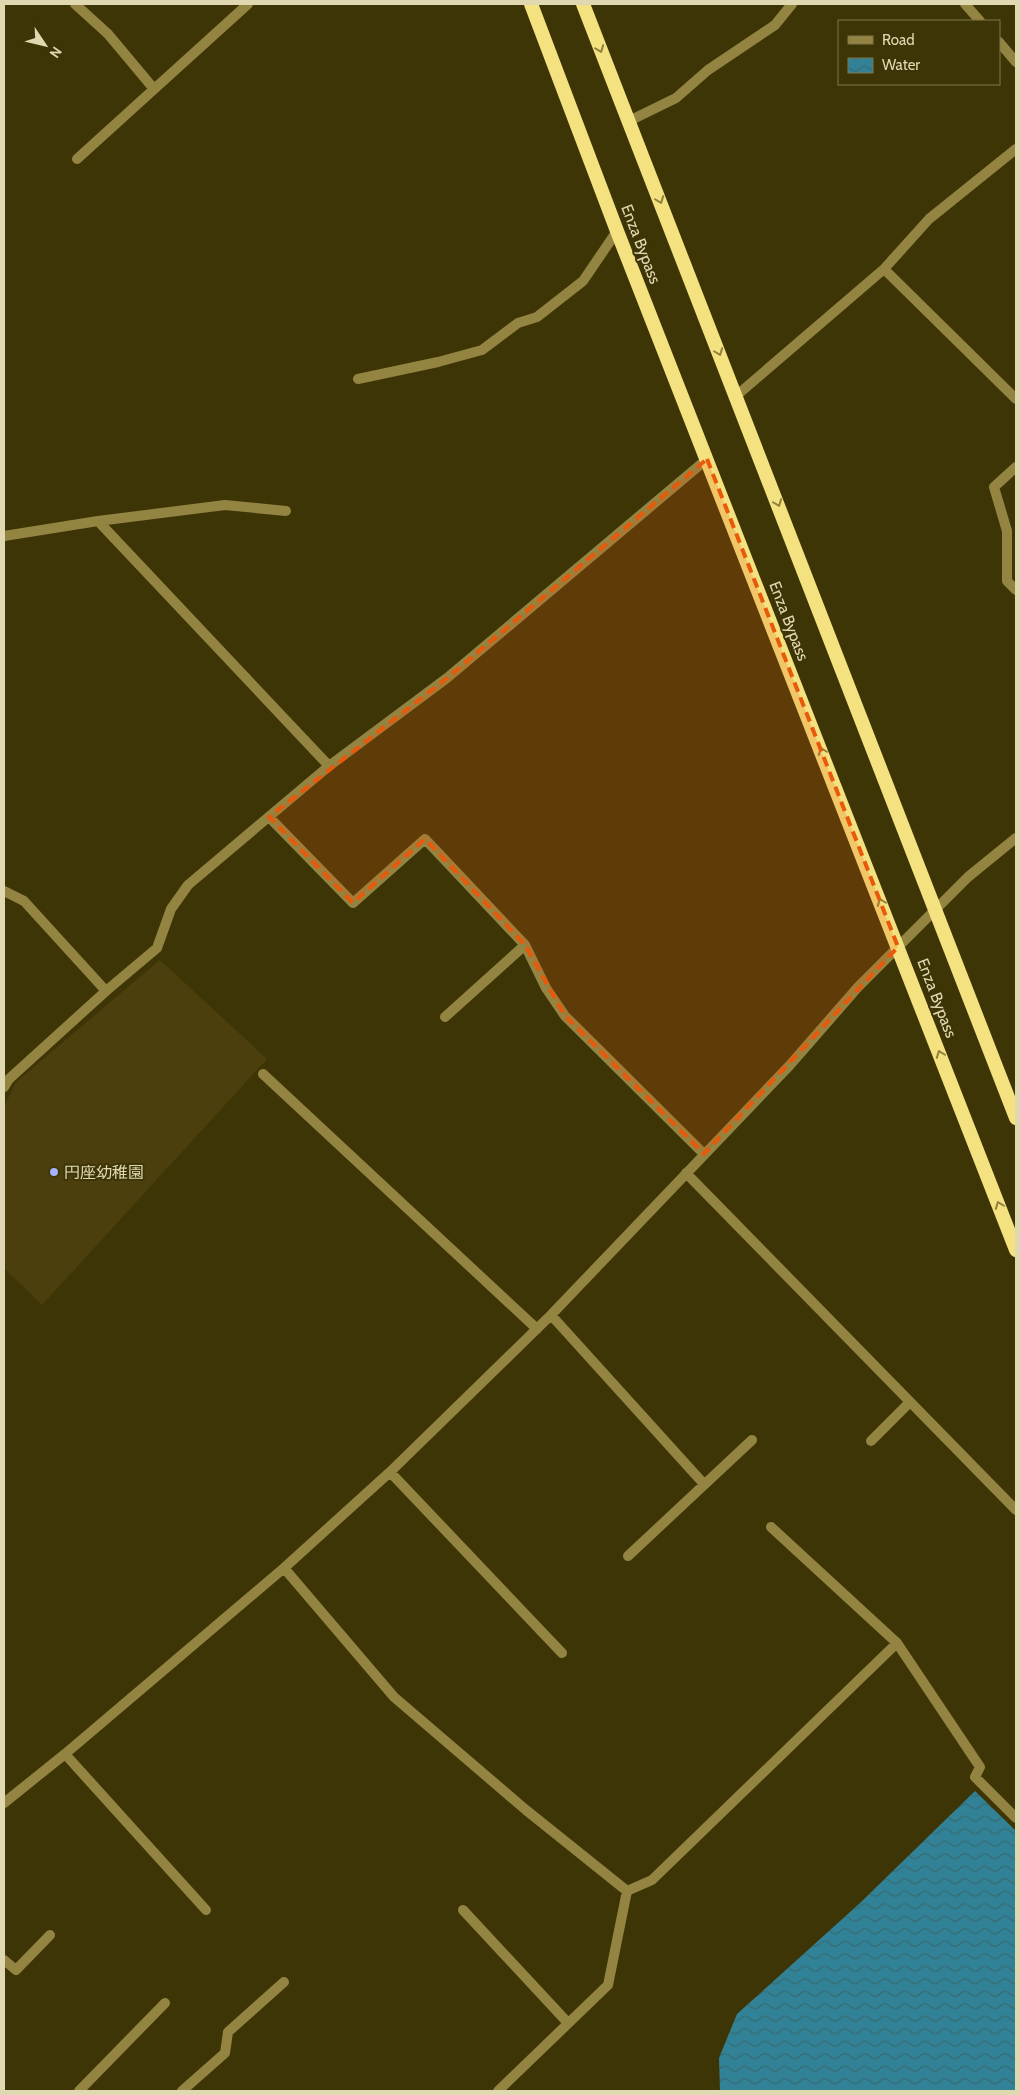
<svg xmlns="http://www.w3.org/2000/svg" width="1020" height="2095" viewBox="0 0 1020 2095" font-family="Cabin,'Noto Sans JP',sans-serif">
	<defs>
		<pattern id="water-waves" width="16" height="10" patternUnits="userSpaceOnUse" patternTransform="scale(1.25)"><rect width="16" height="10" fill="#318296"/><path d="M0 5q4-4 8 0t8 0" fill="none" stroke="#376b74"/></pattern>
	</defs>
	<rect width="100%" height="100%" fill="#3e3507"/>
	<!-- built -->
	<path fill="#4b400d" d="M160 960 267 1059 42 1305 4 1268V1107L16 1082Z"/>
	<!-- water -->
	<path fill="url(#water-waves)" d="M975 1791 1016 1831V2091H720L719 2058 737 2014 860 1903Z"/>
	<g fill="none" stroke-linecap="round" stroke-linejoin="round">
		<!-- minor -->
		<path stroke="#938441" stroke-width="10" d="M75 4 108 34 154 89
			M965 4 980 21
			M999 42 1016 62
			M629 121 676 98 708 70 775 25 792 4
			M77 159 248 4
			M884 269 1016 399
			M358 379 438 362 482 350 518 323 537 317 583 281 617 231
			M736 396 884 269 929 219 1016 149
			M1016 467 994 487 1007 531V581L1016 590
			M98 521 329 766
			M4 536 98 521 225 505 286 511
			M269 817 353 903 425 839 525 945 546 988 565 1016 704 1154
			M4 891 24 901 106 991
			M445 1017 525 945
			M263 1074 537 1329
			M4 1087 9 1079 106 991 157 948 171 909 188 885 329 766 447 678 707 459
			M686 1173 1016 1510
			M551 1315 703 1483
			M871 1441 910 1402
			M390 1472 562 1653
			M771 1527 897 1643 980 1767 975 1777 1016 1818
			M628 1556 752 1440
			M284 1568 394 1697 526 1810 627 1891
			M65 1754 206 1910
			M4 1803 65 1754 284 1568 390 1472 551 1315 790 1065 858 987 968 877 1016 838
			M463 1910 568 2023
			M4 1960 16 1970 50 1935
			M79 2091 165 2003
			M182 2091 225 2053 228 2032 284 1982
			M498 2091 608 1985 627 1891 652 1880 897 1643"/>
		<!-- trunk -->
		<path stroke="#f4e17f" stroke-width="14" d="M531 4 617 231 1016 1250
			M583 4 1016 1118"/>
	</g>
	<!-- one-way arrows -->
	<defs><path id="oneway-chevron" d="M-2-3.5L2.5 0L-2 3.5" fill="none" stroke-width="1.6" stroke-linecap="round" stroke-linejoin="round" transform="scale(1.25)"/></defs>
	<g stroke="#90823d">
		<use href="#oneway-chevron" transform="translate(600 49) rotate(69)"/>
		<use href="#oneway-chevron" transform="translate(660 200) rotate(69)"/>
		<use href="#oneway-chevron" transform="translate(719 352) rotate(69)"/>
		<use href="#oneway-chevron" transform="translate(778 503) rotate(69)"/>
		<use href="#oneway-chevron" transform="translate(822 751) rotate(-111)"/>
		<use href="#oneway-chevron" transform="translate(881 902) rotate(-111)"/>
		<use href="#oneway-chevron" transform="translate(940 1054) rotate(-111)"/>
		<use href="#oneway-chevron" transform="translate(999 1205) rotate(-111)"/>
	</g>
	<!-- marked area -->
	<path fill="#e8590c" fill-opacity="0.2" stroke="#e8590c" stroke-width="4" stroke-dasharray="10 6" stroke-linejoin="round" d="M707 459 898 947 704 1154 565 1016 525 945 425 839 353 903 269 817 447 678Z"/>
	<!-- markers -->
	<circle fill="#a6b1fc" stroke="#3e3507" stroke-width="2" cx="54" cy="1172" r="5"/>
	<g text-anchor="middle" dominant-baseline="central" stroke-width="4" stroke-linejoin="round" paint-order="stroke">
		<!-- street labels -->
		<g font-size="16" fill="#e0d8b1" stroke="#3e3507">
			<text transform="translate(641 244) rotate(69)">Enza Bypass</text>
			<text transform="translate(789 621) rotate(69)">Enza Bypass</text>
			<text transform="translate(937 998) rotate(69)">Enza Bypass</text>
		</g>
		<!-- poi labels -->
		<g font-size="16" fill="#e0d8b1" stroke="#3e3507" text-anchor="start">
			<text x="64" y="1172">円座幼稚園</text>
		</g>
	</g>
	<!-- border -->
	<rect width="1020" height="2095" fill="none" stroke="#e0d8b1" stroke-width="10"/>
	<!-- legend -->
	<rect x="838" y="20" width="162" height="65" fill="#3e3507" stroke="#7f764b"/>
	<rect x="848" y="36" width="25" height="8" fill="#938441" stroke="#7f764b"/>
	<text x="882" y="45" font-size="15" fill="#e0d8b1">Road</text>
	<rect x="848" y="58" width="25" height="15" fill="url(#water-waves)" stroke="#7f764b"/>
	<text x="882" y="70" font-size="15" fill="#e0d8b1">Water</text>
	<!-- north arrow -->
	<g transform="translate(45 45) rotate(125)" stroke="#3e3507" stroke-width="4" paint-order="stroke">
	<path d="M0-4L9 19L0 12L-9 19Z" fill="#e0d8b1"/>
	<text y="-8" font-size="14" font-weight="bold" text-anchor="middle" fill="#e0d8b1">N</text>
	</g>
</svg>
